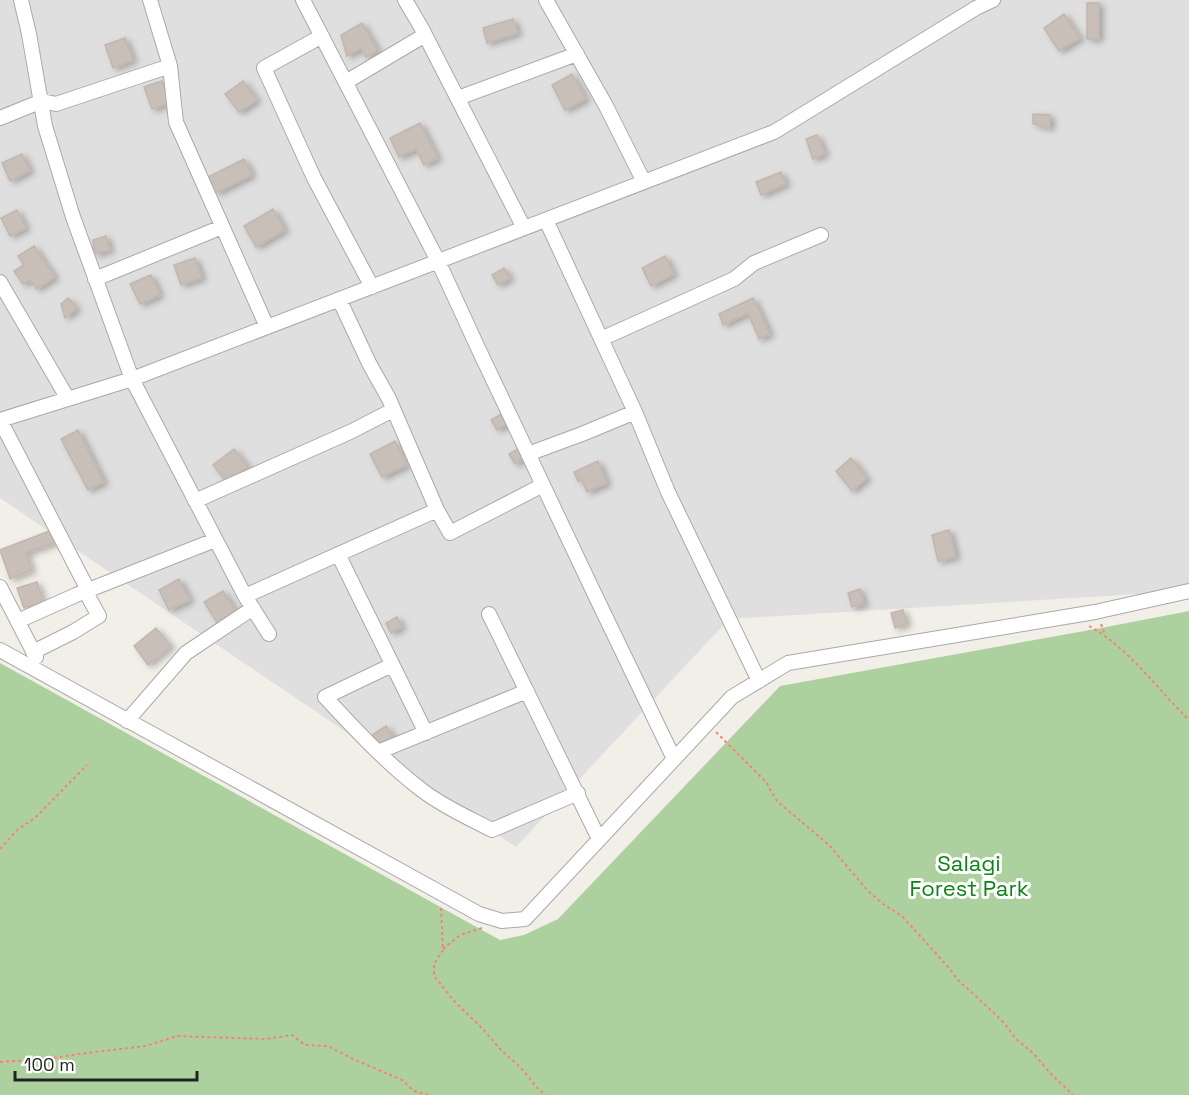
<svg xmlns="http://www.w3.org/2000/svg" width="1189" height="1095" viewBox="0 0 1189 1095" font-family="'Space Grotesk',sans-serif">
	<defs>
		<filter id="shadow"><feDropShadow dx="4" dy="2.5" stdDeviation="3" flood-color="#0004"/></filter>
	</defs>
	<rect width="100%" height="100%" fill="#f2efe9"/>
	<!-- residential -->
	<path fill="#e0dfdf" d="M0 0H1189V591L729 619 516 847 0 498Z"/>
	<!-- forest -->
	<path fill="#add19e" d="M1189 611V1095H0V663L500 940 524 935 558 919 780 686 1101 628Z"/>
	<!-- building -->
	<path fill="#c7bfb8" stroke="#c4b6ab" stroke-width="1.5" filter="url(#shadow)" d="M1087 3H1099V39H1087Z
		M1064 14 1080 38 1059 51 1044 28Z
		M513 19 518 33 487 43 483 28Z
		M362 23 378 51 366 57 361 48 347 56 341 35Z
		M125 38 133 60 113 68 105 45Z
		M572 74 586 99 565 110 552 85Z
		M162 81 170 103 152 109 144 87Z
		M243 81 257 100 239 112 225 94Z
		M1033 114 1050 115V128L1033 124Z
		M420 123 438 158 424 165 416 149 399 157 390 138Z
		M817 135 825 154 813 159 806 139Z
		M22 154 30 171 10 181 2 163Z
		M244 159 252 175 216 193 208 177Z
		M781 172 786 184 761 195 756 182Z
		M273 209 285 230 256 247 244 226Z
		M17 210 26 228 10 236 1 218Z
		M106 236 110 250 94 254 93 240Z
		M34 246 55 277 37 289 30 280 23 284 14 271 24 265 18 256Z
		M665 256 674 274 651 286 642 268Z
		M195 258 202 278 181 285 174 265Z
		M504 268 510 278 498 285 492 275Z
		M151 275 160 295 140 304 130 284Z
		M68 298 77 308 65 318 61 304Z
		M753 298 770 334 759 339 748 313 723 325 719 314Z
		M503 413 509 423 497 430 491 420Z
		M78 430 104 482 88 490 61 439Z
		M395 441 407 465 382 477 370 454Z
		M521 447 527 456 515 464 509 454Z
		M234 449 248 467 227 483 213 465Z
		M851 458 867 478 852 491 836 471Z
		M598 461 607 483 587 492 582 480 578 481 574 472Z
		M52 530 56 542 26 553 32 570 10 579 0 550Z
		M949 530 956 557 938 561 932 535Z
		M179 579 190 600 169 610 159 590Z
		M37 582 43 602 24 608 17 588Z
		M860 589 864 604 852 607 848 593Z
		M223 591 237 613 218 624 204 602Z
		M903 610 907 624 895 628 891 613Z
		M397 617 402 627 391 633 386 623Z
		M156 628 171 646 148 665 134 646Z
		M386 726 394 739 380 747 372 735Z"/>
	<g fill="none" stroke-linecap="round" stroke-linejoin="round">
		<!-- minor casing -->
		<g stroke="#a9a9a9" stroke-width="16">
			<path id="minor" d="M21 0 29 34 45 126 73 217 132 379 245 596 269 634
				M150 0 170 66 176 122 267 327
				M303 0 438 261 478 348 596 597 674 759
				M405 0 421 27 524 228
				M546 0 606 106 644 182
				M322 36 264 68 314 178 372 287
				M346 82 425 35
				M458 98 577 54
				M0 118 42 101 56 104 170 66
				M546 220 635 412 668 492 759 681
				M95 279 222 227
				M0 282 68 399
				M339 299 369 363 389 399 437 510 450 533 543 485
				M601 339 734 279 754 263 821 235
				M0 420 132 379 774 132 976 8 993 0
				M0 420 88 590 89 598 99 616 73 632 33 652
				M528 454 582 434 635 412
				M195 501 350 432 393 410
				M338 554 426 733
				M0 587 36 657
				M245 596 437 510
				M489 614 599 839
				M18 621 76 595 215 540
				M0 650 479 914 502 921 525 919 732 697 788 663 1095 612 1189 591
				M392 665 325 697C356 730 387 764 423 791 444 807 469 818 492 830L578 793
				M127 721 186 653 253 608
				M378 752 527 691"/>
		</g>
		<!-- path -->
		<path stroke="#fa8072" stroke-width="2" stroke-dasharray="3 3" stroke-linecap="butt" d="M1101 624 1105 635
			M1089 626C1130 649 1156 688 1189 720
			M716 732 766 782 777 801 830 846 867 890 883 904 902 916 949 968 958 980 993 1012 1004 1023 1016 1039 1034 1054 1051 1074 1073 1095
			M0 849 17 830 35 818 87 765
			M441 908 443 950 434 964V976L454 1001 483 1029 501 1050 521 1068 539 1090 546 1095
			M443 949 460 935 482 928
			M0 1062 47 1059 79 1054 146 1046 177 1036 265 1039 292 1035 305 1045 328 1046 353 1059 402 1080 414 1091 428 1095"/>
		<!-- minor -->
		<use href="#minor" stroke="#fff" stroke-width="14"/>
	</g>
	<g text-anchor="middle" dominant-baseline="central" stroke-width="6" stroke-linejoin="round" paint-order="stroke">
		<!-- park labels -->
		<g font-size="22" fill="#0c8416" stroke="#fff">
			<text x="969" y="863">Salagi<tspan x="969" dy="25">Forest Park</tspan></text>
		</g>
	</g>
	<!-- scale -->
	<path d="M15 1071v9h182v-9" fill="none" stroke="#222222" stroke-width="3"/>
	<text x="24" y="1071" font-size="18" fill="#222222" stroke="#ffffff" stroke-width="4.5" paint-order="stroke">100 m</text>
</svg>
